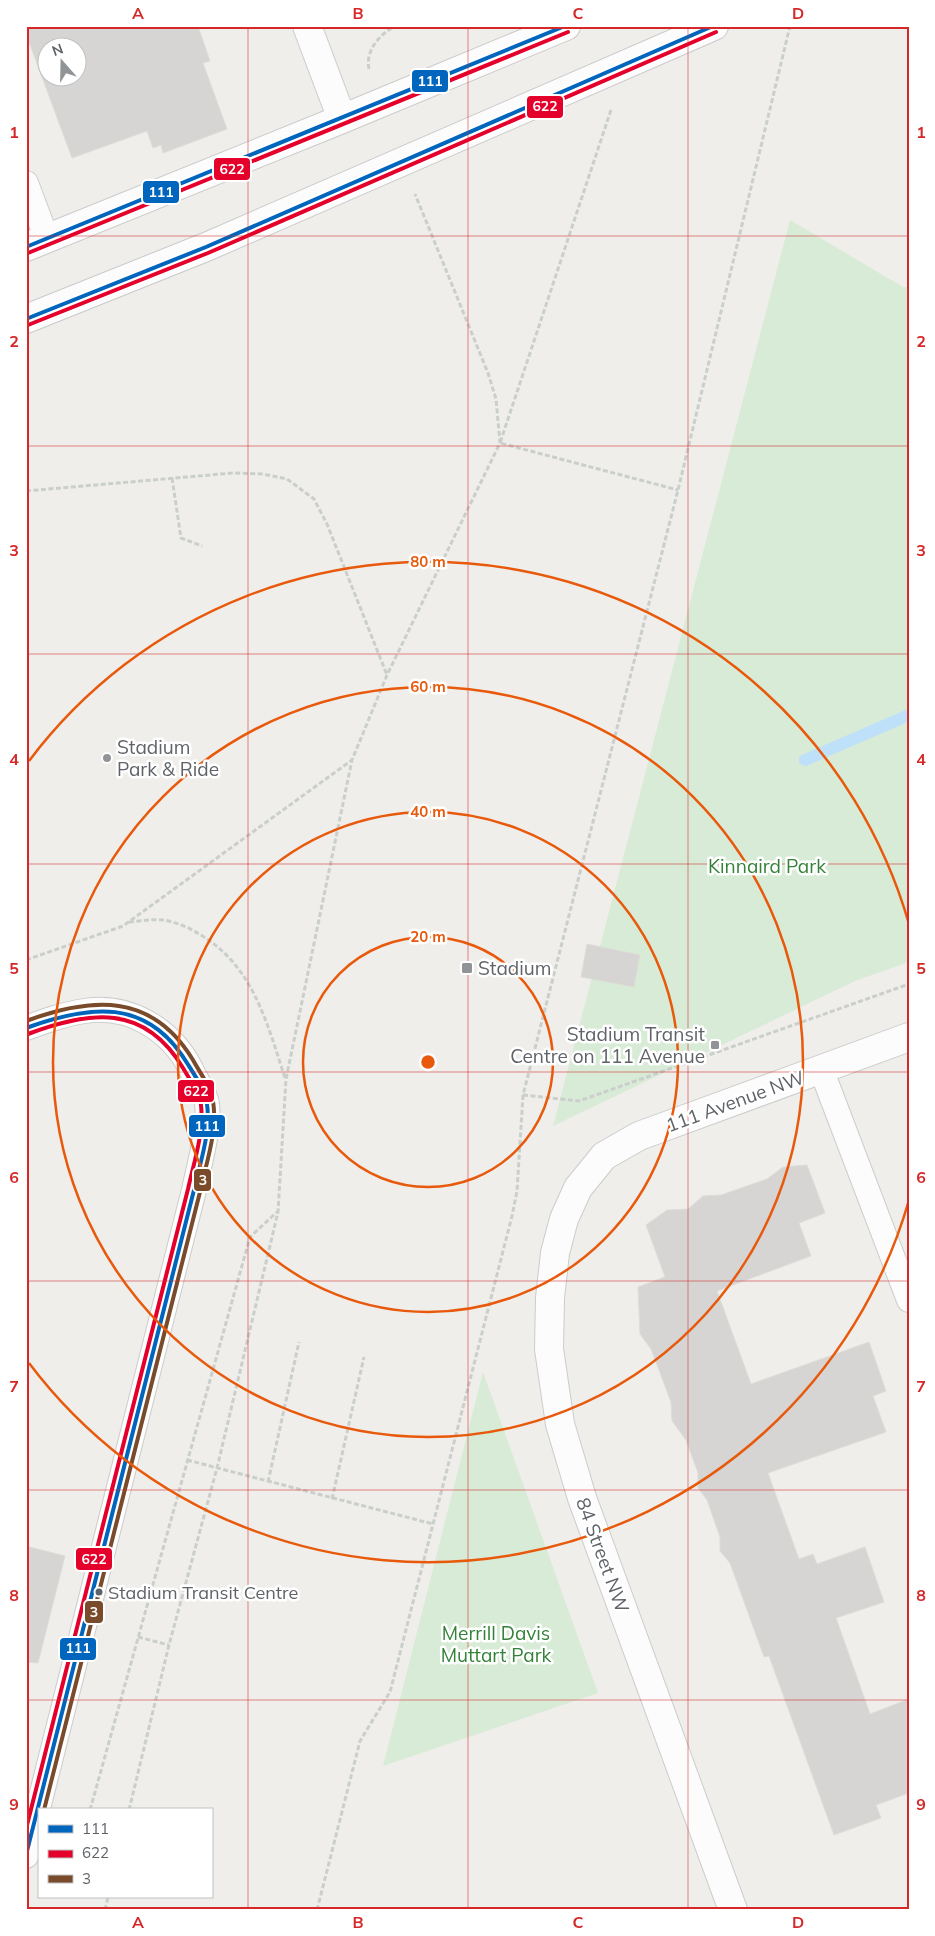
<svg xmlns="http://www.w3.org/2000/svg" width="935" height="1936" viewBox="0 0 935 1936" font-family="Mulish,sans-serif">
	<rect width="100%" height="100%" fill="#efeeea"/>
	<!-- green -->
	<path fill="#d8ebd6" d="M790 220 903 287H909V962L855 981 553 1126Z
		M483 1372 598 1693 383 1766Z"/>
	<g fill="none" stroke-linecap="round" stroke-linejoin="round">
		<!-- stream -->
		<path stroke="#bfe0f9" stroke-width="12" d="M805 760 909 715"/>
	</g>
	<!-- building -->
	<path fill="#d6d5d3" stroke="#deddd9" fill-rule="evenodd" d="M26 26H198L210 61 203 63 227 129 163 153 161 145 153 148 147 131 72 158 26 34ZM48 48H78V78H48Z
		M587 944 640 955 634 987 581 977Z
		M807 1165 825 1213 799 1223 811 1256 717 1291 751 1384 869 1342 886 1391 873 1396 886 1432 768 1473 799 1559 813 1554 817 1564 865 1547 884 1602 836 1618 870 1714 909 1699V1793L876 1805 881 1818 834 1835 769 1656 764 1657 730 1563 720 1551V1537L707 1500 698 1488V1473L686 1440 672 1421 671 1402 651 1349 640 1334 638 1287 665 1277 646 1225 667 1210 688 1209 703 1196 721 1195 767 1179 783 1167Z
		M26 1546 65 1556 38 1663 26 1662Z"/>
	<g fill="none" stroke-linecap="round" stroke-linejoin="round">
		<!-- service casing -->
		<g stroke="#cbcccc" stroke-width="26">
			<path id="service" d="M26 183 47 239
				M26 1028C45 1021 64 1014 85 1011 130 1004 171 1030 191 1069 195 1079 206 1093 207 1104 210 1127 199 1166 194 1190L26 1856
				M821 1069 909 1300"/>
		</g>
		<!-- minor casing -->
		<g stroke="#cbcccc" stroke-width="30">
			<path id="minor" d="M307 26 342 119"/>
		</g>
		<!-- tertiary casing -->
		<g stroke="#cbcccc" stroke-width="30">
			<path id="tertiary" d="M733 1910 582 1498 560 1424 549 1349 550 1298 555 1253 564 1219 578 1188 604 1156 639 1136 909 1037"/>
		</g>
		<!-- secondary casing -->
		<g stroke="#cacacb" stroke-width="30">
			<path id="secondary" d="M26 247 342 119 566 26
				M26 319 206 247 714 26"/>
		</g>
		<!-- path -->
		<path stroke="#cacfcc" stroke-width="3" stroke-dasharray="5 2.5" stroke-linecap="butt" d="M369 69C365 51 380 33 396 26
			M611 110 500 443 678 490
			M172 478 181 538 202 546
			M26 491 233 473 263 474 287 479 314 499 327 524 387 675
			M129 922C140 921 152 919 163 920 176 922 188 927 199 934 253 965 267 1023 285 1078
			M26 960 123 926 352 760
			M523 1095 579 1101 909 984
			M187 1460 433 1524
			M268 1482 299 1342
			M332 1499 364 1357
			M138 1637 169 1645
			M90 1810 250 1237 277 1212
			M129 1810 169 1645 217 1468 278 1212 286 1079 352 760 387 675 500 443 496 399 488 373 415 194
			M65 1898V1897
			M105 1910 108 1897
			M317 1910 360 1741 390 1692 512 1216 517 1191 523 1095 678 490 790 26"/>
		<!-- service -->
		<use href="#service" stroke="#fdfcfc" stroke-width="24"/>
		<!-- minor -->
		<use href="#minor" stroke="#fdfcfc" stroke-width="28"/>
		<!-- tertiary -->
		<use href="#tertiary" stroke="#fdfcfc" stroke-width="28"/>
		<!-- secondary -->
		<use href="#secondary" stroke="#fdfcfc" stroke-width="28"/>
		<!-- bus-1 casing -->
		<g stroke="#fff" stroke-width="8">
			<path id="bus-1" d="M26 247 565 26
				M26 319 206 247 713 26
				M26 1028C89 1005 147 997 187 1063 194 1074 205 1090 207 1104 211 1132 200 1163 194 1190L26 1855"/>
		</g>
		<!-- bus-2 casing -->
		<g stroke="#fff" stroke-width="8">
			<path id="bus-2" d="M28 253 568 32
				M28 325 208 253 716 32
				M26 1829 188 1189C194 1162 204 1133 201 1105 199 1093 189 1078 183 1068 144 1003 90 1011 28 1034"/>
		</g>
		<!-- bus-3 casing -->
		<g stroke="#fff" stroke-width="8">
			<path id="bus-3" d="M26 1021C92 997 152 992 193 1060 200 1073 211 1087 213 1101 218 1131 206 1163 200 1192L44 1810"/>
		</g>
		<!-- bus-1 -->
		<use href="#bus-1" stroke="#0065bd" stroke-width="4"/>
		<!-- bus-2 -->
		<use href="#bus-2" stroke="#e4002b" stroke-width="4"/>
		<!-- bus-3 -->
		<use href="#bus-3" stroke="#7a4b2a" stroke-width="4"/>
	</g>
	<!-- grid -->
	<path fill="none" stroke="#d62828" stroke-width="1" stroke-opacity="0.55" d="M248 26V1910M468 26V1910M688 26V1910M26 236H909M26 446H909M26 654H909M26 864H909M26 1072H909M26 1281H909M26 1490H909M26 1700H909"/>
	<!-- distance rings -->
	<g fill="none" stroke="#e8590c" stroke-width="2.5">
		<circle cx="428" cy="1062" r="125"/>
		<circle cx="428" cy="1062" r="250"/>
		<circle cx="428" cy="1062" r="375"/>
		<path d="M909 1200A500 500 0 0 1 29 1363M29 761A500 500 0 0 1 909 924"/>
	</g>
	<!-- markers -->
	<g fill="#919496" stroke="#fff" stroke-width="2">
		<circle cx="107" cy="758" r="5"/>
		<rect x="461" y="962" width="12" height="12" rx="2.5"/>
		<rect x="710" y="1040" width="10" height="10" rx="2.5"/>
	</g>
	<circle fill="#5f6368" stroke="#fff" stroke-width="2" cx="99" cy="1592" r="4.5"/>
	<g text-anchor="middle" dominant-baseline="central" stroke-width="5" stroke-linejoin="round" paint-order="stroke">
		<!-- bus labels -->
		<g font-size="18" fill="#5f6368" stroke="#fff" text-anchor="start">
			<text x="108" y="1592">Stadium Transit Centre</text>
		</g>
		<!-- poi labels -->
		<g font-size="19" fill="#5f6368" stroke="#fff" text-anchor="start">
			<text x="117" y="747">Stadium<tspan x="117" dy="22">Park &amp; Ride</tspan></text>
			<text x="478" y="968">Stadium</text>
			<text x="705" y="1034" text-anchor="end">Stadium Transit<tspan x="705" dy="22">Centre on 111 Avenue</tspan></text>
		</g>
		<!-- park labels -->
		<g font-size="19" fill="#348238" stroke="#fff">
			<text x="767" y="866">Kinnaird Park</text>
			<text x="496" y="1633">Merrill Davis<tspan x="496" dy="22">Muttart Park</tspan></text>
		</g>
		<!-- street labels -->
		<g font-size="19" fill="#5f6368" stroke="#fff">
			<text transform="translate(735 1101) rotate(-20)">111 Avenue NW</text>
			<text transform="translate(603 1555) rotate(70)">84 Street NW</text>
		</g>
	</g>
	<circle cx="428" cy="1062" r="8" fill="#e8590c" stroke="#fff" stroke-width="2.5"/>
	<g font-size="15" text-anchor="middle" font-weight="bold" fill="#e8590c" stroke="#fff" stroke-width="5" stroke-linejoin="round" paint-order="stroke">
		<text x="428" y="567">80 m</text>
		<text x="428" y="692">60 m</text>
		<text x="428" y="817">40 m</text>
		<text x="428" y="942">20 m</text>
	</g>
	<g stroke="#fff" stroke-width="2">
		<rect x="411" y="69" width="38" height="24" rx="5" fill="#0065bd"/>
		<rect x="526" y="95" width="38" height="24" rx="5" fill="#e4002b"/>
		<rect x="213" y="157" width="38" height="24" rx="5" fill="#e4002b"/>
		<rect x="142" y="180" width="38" height="24" rx="5" fill="#0065bd"/>
		<rect x="177" y="1079" width="38" height="24" rx="5" fill="#e4002b"/>
		<rect x="188" y="1114" width="38" height="24" rx="5" fill="#0065bd"/>
		<rect x="193" y="1168" width="19" height="24" rx="5" fill="#7a4b2a"/>
		<rect x="75" y="1547" width="38" height="24" rx="5" fill="#e4002b"/>
		<rect x="84" y="1600" width="20" height="24" rx="5" fill="#7a4b2a"/>
		<rect x="59" y="1637" width="38" height="24" rx="5" fill="#0065bd"/>
	</g>
	<g font-size="14" text-anchor="middle" font-weight="bold" fill="#fff">
		<text x="430" y="86">111</text>
		<text x="545" y="111">622</text>
		<text x="232" y="174">622</text>
		<text x="161" y="197">111</text>
		<text x="196" y="1096">622</text>
		<text x="207" y="1131">111</text>
		<text x="203" y="1185">3</text>
		<text x="94" y="1564">622</text>
		<text x="94" y="1617">3</text>
		<text x="78" y="1653">111</text>
	</g>
	<!-- border -->
	<rect width="935" height="1936" fill="none" stroke="#ffffff" stroke-width="55"/>
	<!-- legend -->
	<rect x="38" y="1808" width="175" height="90" fill="#ffffff" stroke="#bfc1c3"/>
	<rect x="48" y="1825" width="25" height="8" fill="#0065bd" stroke="#bfc1c3"/>
	<text x="82" y="1834" font-size="15" fill="#5f6368">111</text>
	<rect x="48" y="1850" width="25" height="8" fill="#e4002b" stroke="#bfc1c3"/>
	<text x="82" y="1858" font-size="15" fill="#5f6368">622</text>
	<rect x="48" y="1875" width="25" height="8" fill="#7a4b2a" stroke="#bfc1c3"/>
	<text x="82" y="1884" font-size="15" fill="#5f6368">3</text>
	<!-- north arrow -->
	<g transform="translate(62 62) rotate(340)"><circle r="24" fill="#ffffff" stroke="#bfc1c3"/>
	<path d="M0-4L9 19L0 12L-9 19Z" fill="#919496"/>
	<text y="-8" font-size="14" font-weight="bold" text-anchor="middle" fill="#5f6368">N</text>
	</g>
	<rect x="28" y="28" width="880" height="1880" fill="none" stroke="#d62828" stroke-width="2"/>
	<g font-size="16" text-anchor="middle" font-weight="bold" fill="#d62828">
		<text x="138" y="19">A</text>
		<text x="358" y="19">B</text>
		<text x="578" y="19">C</text>
		<text x="798" y="19">D</text>
		<text x="14" y="138">1</text>
		<text x="921" y="138">1</text>
		<text x="14" y="347">2</text>
		<text x="921" y="347">2</text>
		<text x="14" y="556">3</text>
		<text x="921" y="556">3</text>
		<text x="14" y="765">4</text>
		<text x="921" y="765">4</text>
		<text x="14" y="974">5</text>
		<text x="921" y="974">5</text>
		<text x="14" y="1183">6</text>
		<text x="921" y="1183">6</text>
		<text x="14" y="1392">7</text>
		<text x="921" y="1392">7</text>
		<text x="14" y="1601">8</text>
		<text x="921" y="1601">8</text>
		<text x="14" y="1810">9</text>
		<text x="921" y="1810">9</text>
		<text x="138" y="1928">A</text>
		<text x="358" y="1928">B</text>
		<text x="578" y="1928">C</text>
		<text x="798" y="1928">D</text>
	</g>
</svg>
